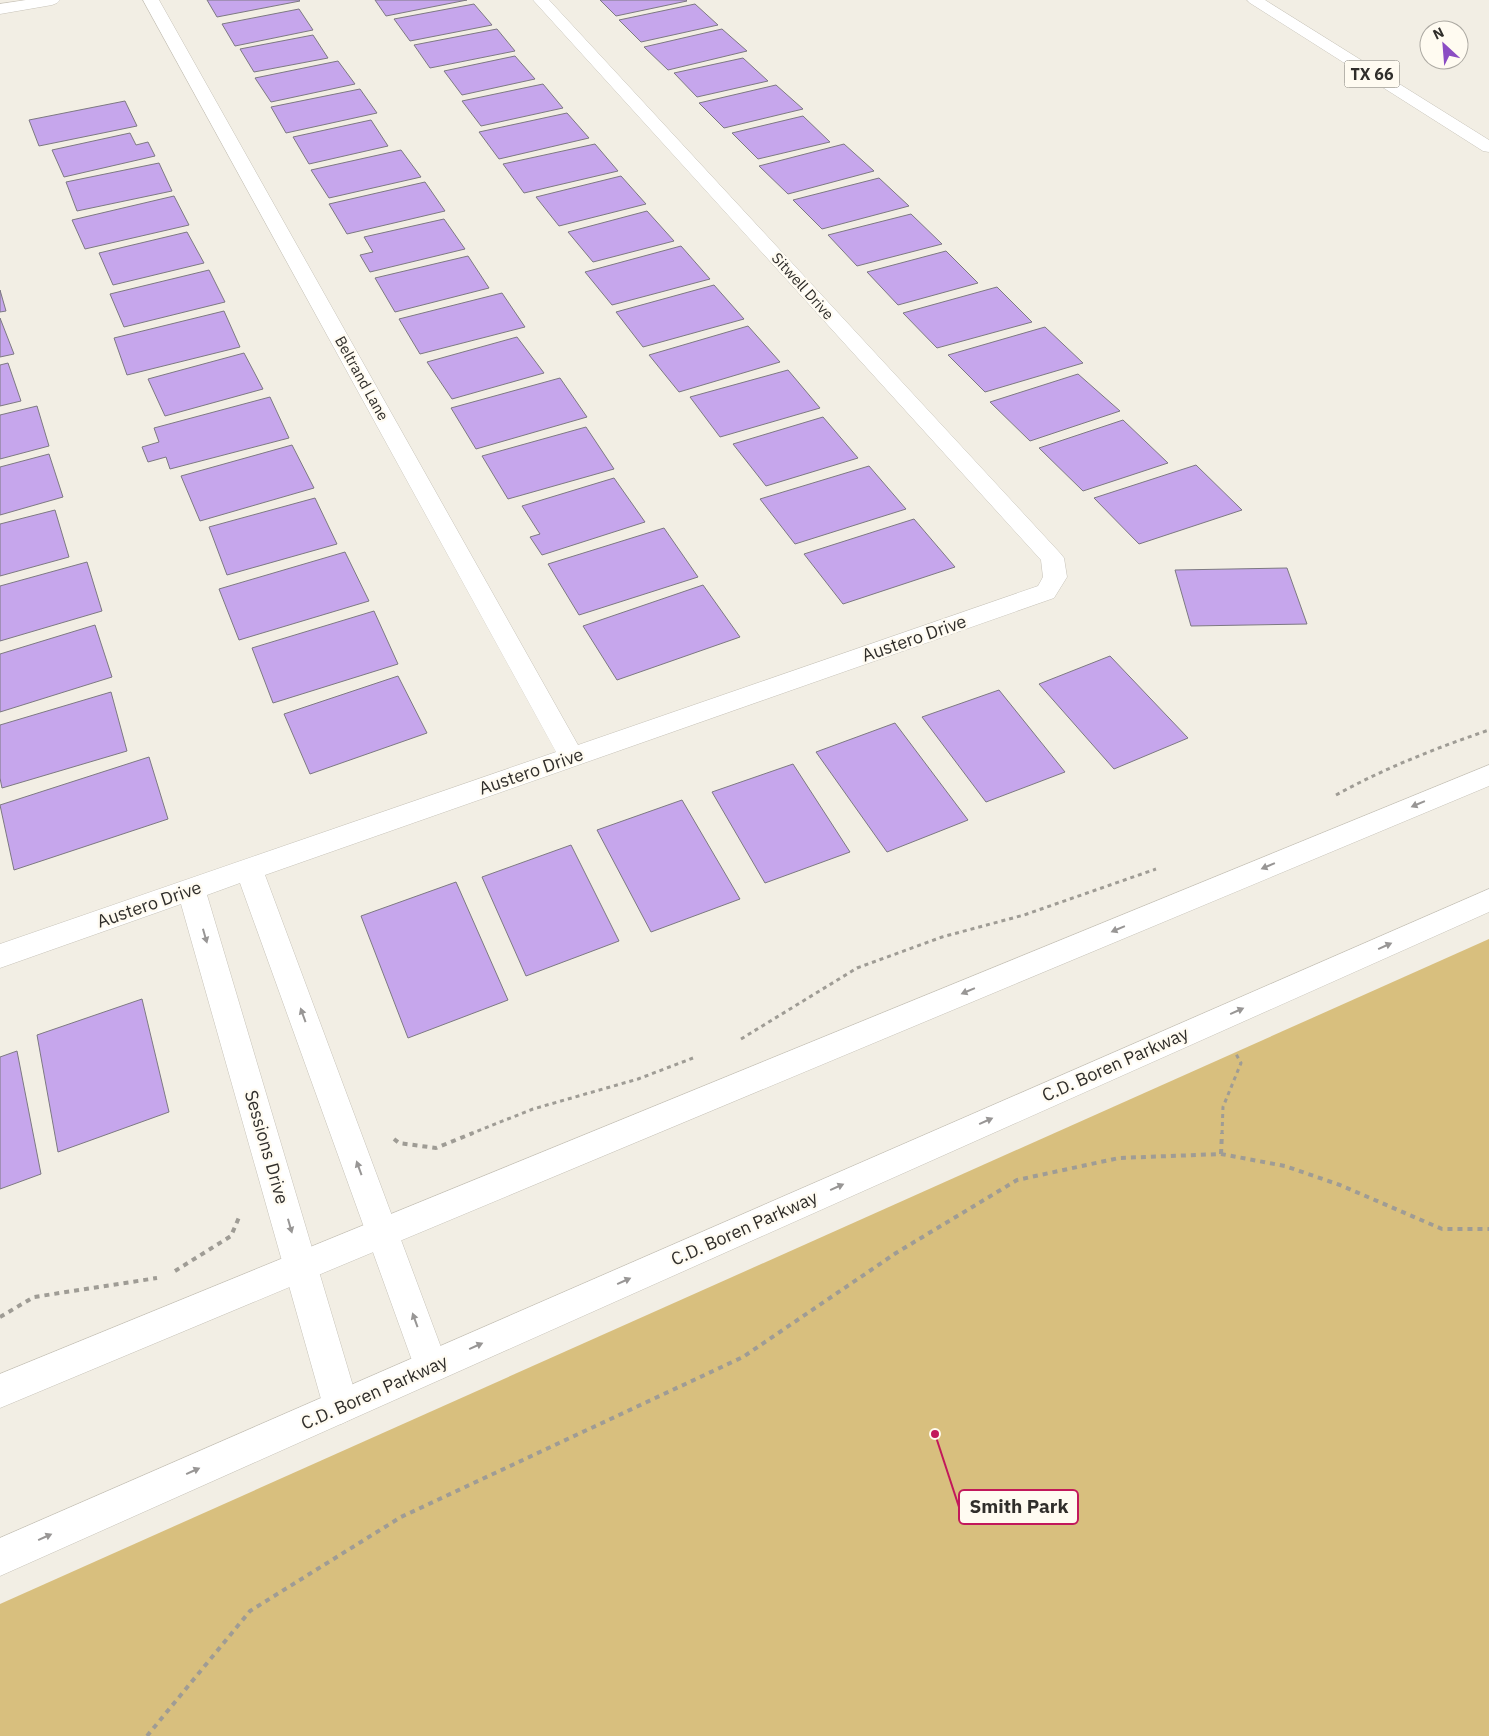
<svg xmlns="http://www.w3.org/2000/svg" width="1489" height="1736" viewBox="0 0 1489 1736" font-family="'IBM Plex Sans',sans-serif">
	<rect width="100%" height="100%" fill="#f2eee4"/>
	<!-- green -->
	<path fill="#d8bf7e" d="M1489 939V1736H0V1604Z"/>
	<!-- building -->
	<path fill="#c6a6ec" stroke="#7d7982" d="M207 0H299L300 1 217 17Z
		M375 0H467L386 16Z
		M600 0H686L687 1 616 16Z
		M474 4 492 25 410 41 394 19Z
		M695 4 718 25 641 42 619 20Z
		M299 9 313 30 235 46 222 24Z
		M497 29 515 51 430 68 414 45Z
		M722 29 747 51 668 70 644 47Z
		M313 35 328 58 254 72 240 49Z
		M515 56 535 79 462 95 444 71Z
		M743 58 768 81 697 97 674 73Z
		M338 61 355 84 271 102 255 78Z
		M543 84 563 108 481 126 462 101Z
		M776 85 803 109 724 128 699 103Z
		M360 89 377 113 286 133 271 107Z
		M125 101 137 126 39 146 29 120Z
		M567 113 589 138 499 159 479 132Z
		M803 116 830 142 758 159 732 133Z
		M371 120 388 146 309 164 293 137Z
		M130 133 136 145 148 142 155 156 64 177 52 150Z
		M595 144 618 171 524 193 503 164Z
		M844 144 874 171 788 194 759 166Z
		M401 150 421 177 329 198 311 170Z
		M159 163 172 191 77 211 66 182Z
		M621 176 646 204 559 226 536 197Z
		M879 178 909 206 822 229 793 200Z
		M425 182 445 211 347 234 329 204Z
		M174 196 189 225 85 249 72 220Z
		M647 211 674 241 593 262 568 232Z
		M911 214 942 244 857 266 828 235Z
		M444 219 465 249 370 272 360 255 373 252 364 237Z
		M187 232 204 263 113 285 99 253Z
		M681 246 710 279 612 305 585 272Z
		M946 251 978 283 898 305 867 272Z
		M468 256 489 288 395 312 375 278Z
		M209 270 225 302 124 327 110 294Z
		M714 285 744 319 643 347 616 312Z
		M997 287 1032 322 937 348 903 313Z
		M0 290 6 311 0 312Z
		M502 293 525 327 420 354 399 319Z
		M224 311 240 347 127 375 114 338Z
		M0 318 14 354 0 357Z
		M748 326 780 362 679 392 649 355Z
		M1045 327 1083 363 985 392 948 355Z
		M517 337 544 373 452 399 427 362Z
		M244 353 263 389 165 416 148 379Z
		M8 363 21 401 0 406V365Z
		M788 370 820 408 720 437 690 397Z
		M1078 374 1120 411 1030 441 990 402Z
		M560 378 587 417 476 449 451 408Z
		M270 397 289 438 170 469 166 457 148 462 142 447 159 442 154 428Z
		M37 406 49 446 0 459V415Z
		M823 417 858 458 766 486 733 444Z
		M1123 420 1168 463 1083 491 1039 448Z
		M586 427 614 469 508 499 482 456Z
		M292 445 314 488 200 521 181 476Z
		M49 454 63 497 0 515V467Z
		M1196 465 1242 510 1139 544 1094 498Z
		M869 466 906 509 795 544 760 499Z
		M614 478 645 522 542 555 530 537 540 534 522 506Z
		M315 498 337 544 227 575 209 527Z
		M55 510 69 557 0 576V524Z
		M914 519 955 567 843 604 804 554Z
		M664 528 698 577 579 615 548 564Z
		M345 552 369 601 239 640 219 589Z
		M87 562 102 611 0 641V586Z
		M1287 568 1307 624 1191 626 1175 570Z
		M703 585 740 637 617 680 583 626Z
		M374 611 398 664 273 703 252 648Z
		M95 625 112 677 0 712V654Z
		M1110 656 1188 738 1114 769 1039 684Z
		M398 676 427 733 310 774 284 714Z
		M999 690 1065 772 986 802 922 717Z
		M111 692 127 751 2 788 0 778V725Z
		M895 723 968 820 887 852 816 752Z
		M149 757 168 819 14 870 0 805Z
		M793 764 850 852 765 883 712 792Z
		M682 800 740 899 651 932 597 830Z
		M571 845 619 941 526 976 482 877Z
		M456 882 508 1000 408 1038 361 916Z
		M142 999 169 1112 58 1152 37 1035Z
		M17 1051 41 1174 0 1189V1057Z"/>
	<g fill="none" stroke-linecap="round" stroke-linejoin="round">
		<!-- minor casing -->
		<g stroke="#c7c3b9" stroke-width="1">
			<path id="minor" d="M26 0H60L57 3 52 5 0 14V4Z
				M143 0H159L578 745 1038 586 1043 577 1041 560 533 0H549L1060 553 1064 558 1067 577 1054 598 265 875 448 1366 443 1378 431 1383 419 1378 414 1366 240 883 207 895 359 1406 353 1418 341 1424 329 1418 323 1406 181 904 0 968V944L556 752Z"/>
		</g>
		<!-- tertiary casing -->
		<g stroke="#c7c3b9" stroke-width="1">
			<path id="tertiary" d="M1489 765V786L0 1408V1374Z
				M1489 889V912L0 1576V1538Z"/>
		</g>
		<!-- primary casing -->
		<g stroke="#c7c3b9" stroke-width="1">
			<path id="primary" d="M1247 0H1265L1489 140V152L1483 151 1250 3Z"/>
		</g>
		<!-- path-far1 -->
		<path stroke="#9f9c95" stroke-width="3" stroke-dasharray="4 4" stroke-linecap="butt" d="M1336 795C1385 768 1436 748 1489 730
			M741 1039 857 968 942 937 1024 915 1156 869
			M470 1134 533 1109 638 1079 693 1058
			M1222 1134 1223 1107 1241 1063 1236 1054"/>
		<!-- path -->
		<path stroke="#9f9c95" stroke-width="4" stroke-dasharray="5 5" stroke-linecap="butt" d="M394 1139 399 1143 436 1148 473 1133
			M1221 1154 1222 1133
			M175 1271 231 1236 240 1215
			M0 1317 34 1297 157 1278
			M147 1736 250 1611 401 1517 743 1357 896 1253 1017 1180 1119 1158 1221 1154 1285 1166 1340 1185 1442 1229H1489"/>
		<!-- minor -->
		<use href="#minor" fill="#fff" fill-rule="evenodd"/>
		<!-- tertiary -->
		<use href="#tertiary" fill="#fff" fill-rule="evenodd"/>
		<!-- primary -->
		<use href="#primary" fill="#fff" fill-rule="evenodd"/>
	</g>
	<!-- one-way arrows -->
	<defs><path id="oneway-solid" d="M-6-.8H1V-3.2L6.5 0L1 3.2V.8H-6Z" transform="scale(1.25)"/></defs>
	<g fill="#989695">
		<use href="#oneway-solid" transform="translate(1418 804) rotate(157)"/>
		<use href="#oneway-solid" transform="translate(1268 866) rotate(157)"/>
		<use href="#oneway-solid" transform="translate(1118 929) rotate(157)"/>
		<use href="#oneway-solid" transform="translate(205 936) rotate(74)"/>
		<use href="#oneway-solid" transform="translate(1385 946) rotate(-24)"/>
		<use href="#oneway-solid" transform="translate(968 991) rotate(157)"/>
		<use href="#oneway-solid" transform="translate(1237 1011) rotate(-24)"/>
		<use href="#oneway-solid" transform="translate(303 1015) rotate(-110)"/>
		<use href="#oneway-solid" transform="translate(986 1121) rotate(-24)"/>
		<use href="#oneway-solid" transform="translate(359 1168) rotate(-110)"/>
		<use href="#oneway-solid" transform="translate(837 1187) rotate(-24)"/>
		<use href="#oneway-solid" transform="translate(290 1226) rotate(74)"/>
		<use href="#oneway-solid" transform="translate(624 1281) rotate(-24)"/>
		<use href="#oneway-solid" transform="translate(415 1320) rotate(-110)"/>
		<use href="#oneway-solid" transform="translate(476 1346) rotate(-24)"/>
		<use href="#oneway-solid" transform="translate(193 1471) rotate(-24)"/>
		<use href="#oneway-solid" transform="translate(45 1537) rotate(-24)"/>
	</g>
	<g text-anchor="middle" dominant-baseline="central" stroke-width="4.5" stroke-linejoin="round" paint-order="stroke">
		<!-- far-street labels -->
		<g font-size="15" fill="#302e2b" stroke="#fffbf1">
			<text transform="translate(803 286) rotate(48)">Sitwell Drive</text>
			<text transform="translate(362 378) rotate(61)">Beltrand Lane</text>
		</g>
		<!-- shield labels -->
		<rect fill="#fffbf1" stroke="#6e6c66" stroke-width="1" x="1344.5" y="60.5" width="55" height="27" rx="4"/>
		<g font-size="16" font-weight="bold" fill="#302e2b">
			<text x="1372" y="74">TX 66</text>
		</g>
		<!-- street labels -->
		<g font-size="18" fill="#302e2b" stroke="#fffbf1">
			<text transform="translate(914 638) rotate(-19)">Austero Drive</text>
			<text transform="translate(531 771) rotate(-19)">Austero Drive</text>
			<text transform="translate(149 904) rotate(-19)">Austero Drive</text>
			<text transform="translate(1115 1064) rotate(-24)">C.D. Boren Parkway</text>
			<text transform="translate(267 1147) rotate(74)">Sessions Drive</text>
			<text transform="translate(744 1228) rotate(-24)">C.D. Boren Parkway</text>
			<text transform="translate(374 1392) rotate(-24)">C.D. Boren Parkway</text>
		</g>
	</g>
	<!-- callouts -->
	<path fill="none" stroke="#c2185b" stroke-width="2" d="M935 1434L959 1507"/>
	<circle fill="#c2185b" stroke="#fffbf1" stroke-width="2" cx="935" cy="1434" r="5"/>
	<rect fill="#fffbf1" stroke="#c2185b" stroke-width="2" x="959" y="1490" width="119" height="34" rx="5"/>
	<g font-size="19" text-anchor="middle" font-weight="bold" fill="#302e2b">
		<text x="1019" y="1513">Smith Park</text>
	</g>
	<!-- north arrow -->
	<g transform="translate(1444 45) rotate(334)"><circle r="24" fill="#fffbf1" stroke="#aca9a2"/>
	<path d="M0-4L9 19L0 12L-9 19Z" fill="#8b4dc3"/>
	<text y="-8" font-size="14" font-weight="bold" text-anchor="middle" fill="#302e2b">N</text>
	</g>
</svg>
